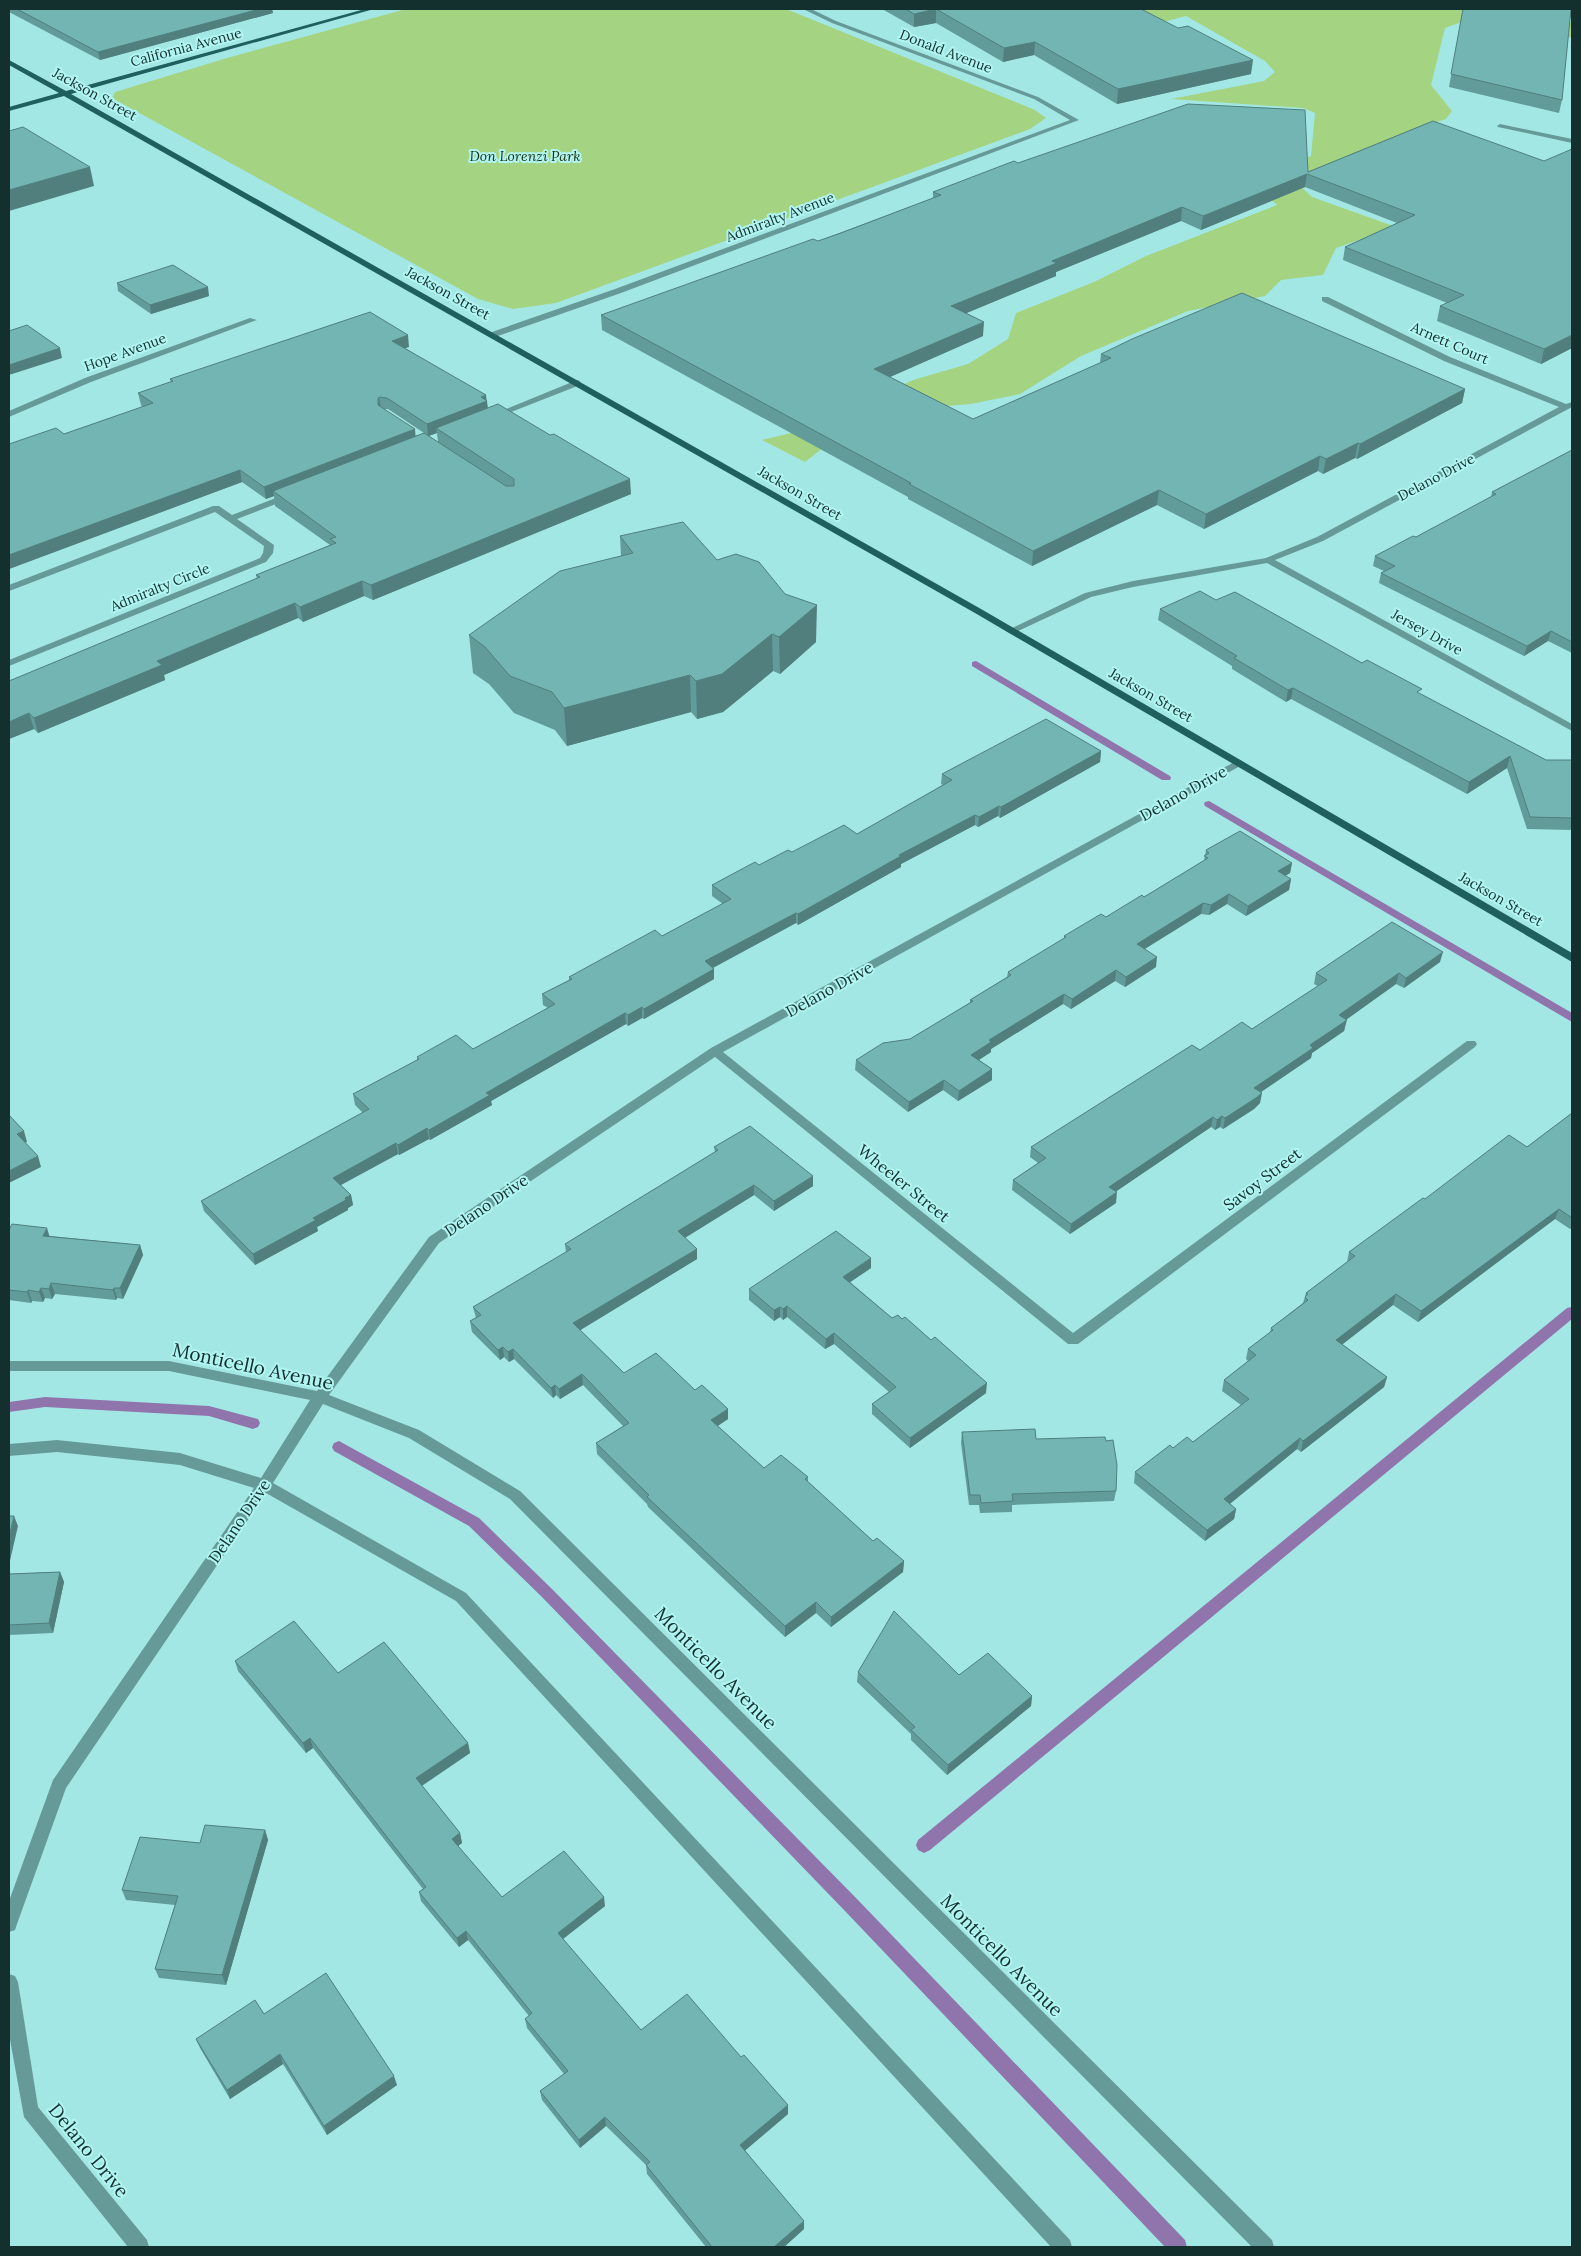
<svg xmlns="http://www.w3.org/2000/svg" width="1581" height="2256" viewBox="0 0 1581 2256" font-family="Lora,serif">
	<rect width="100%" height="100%" fill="#a3e7e5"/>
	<!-- green -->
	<path fill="#a4d482" d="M406 9H786L1035 110 1046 118 1030 129 556 303 513 309 478 299 112 98 115 92 227 58Z
		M1132 9H1476L1572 22V38L1554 32 1483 25 1459 23 1445 28 1431 85 1452 111 1446 119 1419 128 1297 183 1312 197 1396 227 1336 248 1323 275 1281 280 1265 296 1188 311 1081 356 1020 394 971 404 912 409 848 428 805 462 762 440 808 429 913 380 968 364 1008 339 1016 313 1094 282 1146 256 1277 205 1264 193 1300 160 1311 156 1315 113 1303 108 1171 99 1264 81 1275 72 1265 61 1186 16 1163 22Z"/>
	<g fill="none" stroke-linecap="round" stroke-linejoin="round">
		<!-- stream -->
		<path fill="#9074ac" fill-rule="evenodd" d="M976 661 1170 776 1171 778 1170 780H1162L972 666V662Z
			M1209 801 1572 1013V1022L1205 806 1204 804 1205 802Z
			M1572 1307V1319L930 1850 924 1853 918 1850 916 1845 918 1840 1567 1308Z
			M45 1397 209 1406 258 1419 260 1423 258 1427 253 1429 209 1416 45 1407 9 1412V1402Z
			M339 1441 479 1518 552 1589 857 1899 1185 2240 1187 2247H1165L845 1911 542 1597 469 1526 334 1451 332 1447 334 1443Z"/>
		<!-- minor -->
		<path fill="#669a99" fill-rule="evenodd" d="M803 9H811L836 21 1038 97 1079 120 621 293 495 337H489V333L615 289 1070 120 1034 99 832 23Z
			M1500 124 1572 139V143L1498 127 1497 126Z
			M1322 297H1328L1450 357 1566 404 1572 402V407L1323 541 1275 560 1572 724V731L1267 563 1133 587 1091 597 1014 633 1011 634 1006 631 1085 593 1133 581 1266 558 1317 537 1559 407 1444 361 1322 301Z
			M250 318 257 320 91 382 9 417V411L85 378Z
			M577 380 580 381V385L496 418 489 416Z
			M291 492 294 493V497L237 519 274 545 273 553 266 562 9 666V660L260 558 263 553 264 546 215 512 12 590 9 591V585L213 506H219L232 515Z
			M1238 760 1242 761V765L723 1052 1073 1333 1467 1041H1475L1477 1044 1475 1047 1078 1344H1068L715 1057 439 1243 329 1395 419 1430 520 1491 1272 2240 1274 2247H1252L510 1499 409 1438 323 1404 273 1483 466 1593 1070 2240 1072 2247H1051L456 1601 266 1493 66 1788 17 1924 15 1930 9 1932V1901L53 1780 254 1488 180 1465 57 1452 9 1456V1444L57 1440 180 1453 261 1478 310 1400 169 1371H9V1361H169L317 1391 429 1237 711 1048Z
			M9 1974 15 1976 18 1982 38 2107 147 2240 149 2247H128L24 2117 9 2034Z"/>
		<!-- major -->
		<path fill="#1f5f5d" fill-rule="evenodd" d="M365 9H374L71 94 981 609 1572 953V962L975 613 64 96 9 111V107L59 93 9 65V60L66 91Z"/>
	</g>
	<!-- wall -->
	<path fill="#629c9a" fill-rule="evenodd" d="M9 9H272L273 13 100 60 9 12Z
		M882 9H1141L1251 74 1117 104 1034 55 1003 62 936 23 914 27Z
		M1463 9H1572V18H1570L1562 100 1559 113 1449 87Z
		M1433 121 1572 348 1541 364 1437 321 1440 306 1447 303 1343 260 1345 247 1397 223 1305 187 1201 230 1181 221 1056 272V276L966 313 983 336 890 377 973 419 1100 363 1101 354 1465 389 1462 403 1357 459 1355 458 1323 474 1318 471 1204 529 1157 505 1032 566 908 499V497L602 330 601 315 818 241 933 198V192L1018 163 1308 172Z
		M117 283 209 296 151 314 118 291Z
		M409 347 405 348 487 401 488 408 631 494 373 600 364 596 303 622 298 618 164 675 165 680 38 733 34 729 9 739V681L257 579 256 575 330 545 275 506 274 496 266 499 242 482 9 569V444L64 434 143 407 141 405 138 393 171 382 170 379ZM385 409H388L424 433 415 436ZM437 433 438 442 429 436Z
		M1572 450V653L1548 641 1524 656 1379 583 1381 573 1384 571 1373 566 1375 556 1416 537 1491 497 1492 492Z
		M620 536 717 560 816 642 780 674 773 671 723 712 697 719 691 712 567 746 555 730 514 713 489 684 473 673 469 635 621 556Z
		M1216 600 1362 663 1546 760H1572V830L1527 829 1507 768 1467 794 1291 699 1286 702 1232 669V666L1158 620 1160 609Z
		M1101 751 1100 762 1000 818 998 816 978 827 975 825 901 864V867L798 925 796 923 713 968 714 969V979L644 1019 642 1018 628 1026 626 1024 491 1101 492 1105 430 1140 429 1139 399 1155 398 1154 341 1185 351 1195 353 1205 348 1208V1210L317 1227 318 1231 255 1265 204 1211 201 1201 363 1113 355 1105 353 1094 417 1060V1057L473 1049 548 1008 543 1005 542 994 569 980V977L662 936 723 904 712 896V885L792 852 857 834 943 785 941 784 942 774Z
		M1206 850 1292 863 1290 873 1285 876 1291 879 1289 890 1246 916 1227 904 1209 915 1201 914 1145 949 1156 967 1125 987 1115 981 1071 1009 1063 1004 991 1049V1052L979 1060 992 1069V1080L958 1101 943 1090 908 1112 855 1070 856 1060 910 1039 970 1003V1000L1007 977 1008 972 1064 939V936L1106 917 1144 897 1204 861Z
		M1440 962 1404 988 1396 984 1346 1020 1344 1031 1312 1053 1311 1058 1261 1092 1260 1103 1254 1109 1223 1129 1220 1127 1215 1130 1211 1127 1116 1191V1203L1070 1234 1012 1190 1013 1180 1038 1163 1030 1157 1031 1147 1200 1050 1252 1029 1318 986 1314 984 1316 973Z
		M1572 1113V1228L1570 1229 1555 1219 1418 1322 1393 1305 1342 1344 1387 1377 1384 1387 1301 1452 1297 1449 1230 1504 1236 1509 1234 1519 1205 1541 1134 1483 1135 1472 1173 1448 1193 1442 1241 1405 1222 1391 1224 1380 1248 1361 1246 1359 1248 1349 1270 1333 1271 1328 1303 1303 1306 1293 1347 1262 1349 1252 1425 1199 1527 1147Z
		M714 1147 813 1186 774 1211 754 1195 685 1238 697 1249V1259L580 1330 624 1373 695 1390 728 1409V1419L718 1426 764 1468 808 1477V1482L873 1541 904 1561 903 1572 831 1627 816 1613 785 1637 648 1507 647 1504 597 1454 596 1443 623 1426 583 1385 560 1399 556 1395 553 1398 514 1359 509 1362 504 1357 500 1360 472 1332 470 1321 476 1318 473 1307 566 1253 565 1244 715 1152Z
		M9 1230 50 1236 140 1245 143 1255 123 1299 117 1298 116 1300 55 1294 52 1299 45 1298 43 1302 32 1301 31 1303 9 1300Z
		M871 1268 850 1282 892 1318 986 1393 910 1448 872 1414V1404L889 1392 834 1344 825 1349 787 1317 783 1320 780 1317 774 1321 749 1300V1289Z
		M962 1432 1036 1439 1116 1491 1114 1501 1012 1505V1512L980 1513 979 1505H969L961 1443Z
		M60 1572 64 1582 53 1633 9 1635V1574Z
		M235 1661 338 1673 468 1743 470 1753 422 1786 460 1833 462 1843 458 1846 502 1897 605 1906 563 1939 641 2030 741 2057 788 2105V2114L745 2150 804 2229 784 2247H706L647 2174 646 2165 606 2126 580 2148 542 2100 540 2091 564 2074 527 2028 525 2019 529 2016 468 1940 459 1947 421 1901 419 1892 423 1889 313 1748 306 1753 238 1671Z
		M858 1672 959 1675 1032 1696 1031 1706 947 1775 911 1740V1734L857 1682Z
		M265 1830 268 1840 226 1985 159 1978 155 1969 175 1905 126 1900 122 1890 200 1843Z
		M264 2014 397 2085 327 2135 283 2064 230 2099 200 2048 196 2039Z"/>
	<!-- shaded-wall -->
	<path fill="#507f7d" d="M260 9H272L273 13 100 60 98 52Z
		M936 9V23L914 27V14Z
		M1035 42 1034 55 1003 62 1004 48Z
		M1253 60 1251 74 1117 104 1118 89Z
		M90 167 94 186 9 211V190Z
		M1307 174 1305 187 1201 230 1203 216Z
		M1182 207 1181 221 1056 272V276L950 320 951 306 1052 261Z
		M208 287 209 296 151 314 150 305Z
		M984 322 983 336 874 384V369Z
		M408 335 409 347 393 352 392 341Z
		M1572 335V348L1541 364 1544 349Z
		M60 348 62 358 9 375V365Z
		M1465 389 1462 403 1357 459 1360 444Z
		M486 395 488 412 436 428 437 433 428 436 427 424Z
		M379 397 381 409 379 411 378 399Z
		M415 429 416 441 273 491 274 496 266 499 264 487Z
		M1358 443 1355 458 1323 474 1326 459Z
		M1320 456 1318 471 1204 529 1206 514Z
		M240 470 242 482 9 569V555Z
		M630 479 631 494 373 600 371 585Z
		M1159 490 1157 505 1032 566 1033 551Z
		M362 581 364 596 303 622 300 607Z
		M295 603 298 618 164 675 165 680 38 733 34 718 157 661Z
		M817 605 816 642 780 674 779 637Z
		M1551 631 1548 641 1524 656 1527 646Z
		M772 634 773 671 723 712 697 719 696 681Z
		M690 675 691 712 567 746 564 708Z
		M1293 688 1291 699 1286 702 1288 690Z
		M29 713 34 729 9 739V722Z
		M1101 751 1100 762 1000 818 1001 807Z
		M1510 756 1507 768 1467 794 1469 782Z
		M999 806 998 816 978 827 979 817Z
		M975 815V825L901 864V867L798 925V914L899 855Z
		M1292 863 1290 873 1276 881 1278 871Z
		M1291 879 1289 890 1246 916 1248 906Z
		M1229 894 1227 904 1209 915 1211 905Z
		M1203 903 1201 914 1136 954 1137 944Z
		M796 913V923L705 972V961Z
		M1443 952 1440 962 1404 988 1406 978Z
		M1157 957 1156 967 1125 987 1126 977Z
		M714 969V979L644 1019V1009Z
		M1116 970 1115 981 1071 1009 1072 999Z
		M1399 973 1396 984 1337 1026 1339 1015Z
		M1064 994 1063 1004 991 1049V1052L971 1065V1055L989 1040Z
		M642 1007V1018L628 1026V1015Z
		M625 1013 626 1024 491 1101 492 1105 430 1140 429 1130 486 1093Z
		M1347 1020 1344 1031 1312 1053 1311 1058 1252 1098 1254 1088 1310 1045Z
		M992 1069V1080L958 1101 959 1091Z
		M944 1080 943 1090 908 1112 909 1102Z
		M1262 1093 1260 1103 1254 1109 1223 1129 1225 1118Z
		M1222 1116 1220 1127 1215 1130 1217 1120Z
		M1213 1117 1211 1127 1108 1197 1109 1187Z
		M427 1128 429 1139 399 1155 398 1145Z
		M24 1131 27 1142 21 1144 17 1134Z
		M396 1143 398 1154 335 1188 333 1178Z
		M38 1156 41 1167 9 1183V1171Z
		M813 1176V1186L774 1211V1201Z
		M754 1185V1195L678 1242V1231Z
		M1117 1192 1116 1203 1070 1234 1071 1224Z
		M351 1195 353 1205 348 1208V1210L317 1227 318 1231 255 1265 253 1254Z
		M1559 1209 1555 1219 1418 1322 1421 1311Z
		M47 1228 50 1238 43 1236Z
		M140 1245 143 1255 123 1299 120 1288Z
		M697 1249V1259L574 1334 573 1323Z
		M871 1258V1268L843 1287V1277Z
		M51 1283 55 1294 52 1299 49 1289Z
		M41 1288 45 1298 43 1302 39 1292Z
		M114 1288 117 1298 116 1300 113 1290Z
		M28 1290 32 1301 31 1303 27 1292Z
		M1396 1294 1393 1305 1334 1351 1336 1340Z
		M787 1306V1317L783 1320V1309Z
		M780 1307V1317L774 1321V1310Z
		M834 1333V1344L825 1349 826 1339Z
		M503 1347 504 1357 500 1360 498 1350Z
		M513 1349 514 1359 509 1362 508 1352Z
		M582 1374 583 1385 560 1399 559 1389Z
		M1387 1377 1384 1387 1301 1452 1303 1441Z
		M987 1383 986 1393 910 1448V1438Z
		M555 1385 556 1395 553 1398 551 1388Z
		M728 1409V1419L711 1430V1420Z
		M1300 1438 1297 1449 1222 1510 1224 1499Z
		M1236 1509 1234 1519 1205 1541 1207 1530Z
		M14 1516 18 1526 9 1565V1537Z
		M904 1561 903 1572 831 1627V1617Z
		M60 1572 64 1582 53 1633 49 1623Z
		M816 1602V1613L785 1637V1626Z
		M1032 1696 1031 1706 947 1775 948 1765Z
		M310 1738 313 1748 306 1753 303 1743Z
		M468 1743 470 1753 418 1788 416 1778Z
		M265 1830 268 1840 226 1985 222 1975Z
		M460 1833 462 1843 454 1849 452 1839Z
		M604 1897 605 1906 559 1942 558 1933Z
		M466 1931 468 1940 459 1947 457 1938Z
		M280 2054 283 2064 230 2099 227 2090Z
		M394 2076 397 2085 327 2135 324 2126Z
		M788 2105V2114L741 2154 740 2145Z
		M605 2117 606 2126 580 2148 579 2140Z
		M804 2221V2229L784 2247H774Z"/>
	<!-- building -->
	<path fill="#72b5b3" stroke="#507f7d" d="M17 9H260L98 52Z
		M906 9H1141L1178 28 1188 26 1253 60 1118 89 1035 42 1004 48 936 9 914 14Z
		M1463 9H1571L1562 100 1451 74Z
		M1188 104 1305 110 1308 172 1433 121 1544 161 1572 149V335L1544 349 1440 306 1464 295 1345 247 1415 215 1307 174 1203 216 1182 207 1052 261 1057 263 951 306 984 322 874 369 973 419 1111 358 1101 354 1132 339 1242 293 1465 389 1360 444 1358 443 1326 459 1320 456 1206 514 1159 490 1033 551 909 484 911 483 601 315 813 239 818 241 841 233 941 195 933 192 1014 161 1018 163Z
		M23 127 90 167 9 190V131Z
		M173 265 208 287 150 305 117 283Z
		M370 312 408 335 392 341 486 395 481 397 487 401 427 424 387 398 379 397 378 399V405L415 429 264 487 240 470 9 555V444L56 428 64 434 153 403 138 393 173 381 170 379Z
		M27 325 60 348 9 365V331Z
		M498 404 550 435 554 434 630 479 371 585 362 581 300 607 295 603 157 661 162 665 34 718 29 713 9 722V681L260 577 256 575 336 543 330 539 336 537 273 491 424 433 506 486H514V479L436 428Z
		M1572 450V642L1551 631 1527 646 1381 573 1395 566 1375 556 1413 536 1416 537 1496 494 1492 492Z
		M683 522 717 560 736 554 759 562 785 594 817 605 779 637 772 634 722 674 696 681 690 675 564 708 552 692 510 676 485 647 469 635 560 571 633 553 620 536Z
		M1200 591 1216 600 1235 592 1362 663 1367 660 1422 689 1417 692 1546 760H1572V818L1530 817 1510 756 1469 782 1293 688 1288 690 1234 658 1237 656 1160 609Z
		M1046 719 1101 751 1001 807 999 806 979 817 975 815 899 855 901 856 798 914 796 913 705 961 714 969 644 1009 642 1007 628 1015 625 1013 486 1093 490 1095 429 1130 427 1128 398 1145 396 1143 333 1178 351 1195 345 1198 346 1200 313 1218 316 1220 253 1254 201 1201 369 1109 353 1094 419 1059 417 1057 456 1035 473 1049 555 1004 542 994 572 979 569 977 655 930 662 936 731 899 712 885 755 862 759 865 788 850 792 852 844 825 857 834 952 780 942 774Z
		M1240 831 1292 863 1278 871 1291 879 1248 906 1229 894 1211 905 1203 903 1137 944 1157 957 1126 977 1116 970 1072 999 1064 994 989 1040 991 1042 971 1055 992 1069 959 1091 944 1080 909 1102 856 1060 883 1043 910 1039 973 1001 970 1000 1011 975 1008 972 1066 937 1064 936 1101 914 1106 917 1142 895 1144 897 1208 858 1204 856 1209 853 1206 850Z
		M1392 922 1443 952 1406 978 1399 973 1339 1015 1347 1020 1310 1045 1313 1048 1254 1088 1262 1093 1256 1098 1225 1118 1222 1116 1217 1120 1213 1117 1109 1187 1117 1192 1071 1224 1013 1180 1046 1158 1031 1147 1192 1045 1200 1050 1242 1022 1252 1029 1327 980 1316 973Z
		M1572 1113V1218L1559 1209 1421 1311 1396 1294 1336 1340 1387 1377 1303 1441 1300 1438 1224 1499 1236 1509 1207 1530 1135 1472 1170 1445 1173 1448 1187 1437 1193 1442 1249 1399 1224 1380 1256 1355 1248 1349 1273 1330 1271 1328 1308 1300 1305 1297 1308 1294 1306 1293 1355 1256 1349 1252 1423 1198 1425 1199 1509 1135 1527 1147Z
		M9 1115 24 1131 17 1134 38 1156 9 1171Z
		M750 1126 813 1176 774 1201 754 1185 678 1231 697 1249 573 1323 624 1373 656 1353 695 1390 702 1385 728 1409 711 1420 764 1468 781 1455 808 1477 805 1479 873 1541 877 1538 904 1561 831 1617 816 1602 785 1626 647 1497 649 1495 596 1443 629 1423 582 1374 559 1389 555 1385 551 1388 513 1349 508 1352 503 1347 498 1350 470 1321 481 1315 473 1307 571 1249 565 1244 718 1150 714 1147Z
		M12 1224 47 1228 43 1236 140 1245 120 1288H114L113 1290 51 1283 49 1289 41 1288 39 1292 28 1290 27 1292 9 1290V1230Z
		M836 1231 871 1258 843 1277 892 1318 898 1315 902 1319 905 1317 931 1340 935 1337 987 1383 910 1438 872 1404 896 1387 834 1333 826 1339 787 1306 783 1309 780 1307 774 1310 749 1289Z
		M1035 1429 1036 1439 1105 1437 1106 1441 1113 1440 1117 1465 1116 1491 1012 1494 1013 1501 981 1503 980 1495H970L962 1432Z
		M9 1516H14L9 1537Z
		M60 1572 49 1623 9 1625V1574Z
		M894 1611 959 1675 988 1653 1032 1696 948 1765 911 1730 915 1727 858 1672Z
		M294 1621 338 1673 384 1642 468 1743 416 1778 460 1833 452 1839 502 1897 564 1851 604 1897 558 1933 641 2030 687 1994 741 2057 744 2055 788 2105 740 2145 804 2221 774 2247H712L646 2165 650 2162 605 2117 579 2140 540 2091 568 2071 525 2019 532 2013 466 1931 457 1938 419 1892 426 1887 310 1738 303 1743 235 1661Z
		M205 1825 265 1830 222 1975 155 1969 178 1896 122 1890 140 1837 200 1843Z
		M326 1973 394 2076 324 2126 280 2054 227 2090 196 2039 255 2000 264 2014Z"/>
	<g text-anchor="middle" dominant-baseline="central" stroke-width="4" stroke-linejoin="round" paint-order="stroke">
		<!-- far-street labels -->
		<g font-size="14" fill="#13302f" stroke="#b0f5f2">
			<text transform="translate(186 47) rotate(-15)">California Avenue</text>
			<text transform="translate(946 51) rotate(21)">Donald Avenue</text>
			<text transform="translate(95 94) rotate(29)">Jackson Street</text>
			<text transform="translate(780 217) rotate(-21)">Admiralty Avenue</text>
			<text transform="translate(448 293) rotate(29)">Jackson Street</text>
			<text transform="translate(1450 343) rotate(24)">Arnett Court</text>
			<text transform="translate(125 352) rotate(-20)">Hope Avenue</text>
			<text transform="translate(1436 477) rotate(-28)">Delano Drive</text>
			<text transform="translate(800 493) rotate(30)">Jackson Street</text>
			<text transform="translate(160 587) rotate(-22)">Admiralty Circle</text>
			<text transform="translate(1427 632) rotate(29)">Jersey Drive</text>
			<text transform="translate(1151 695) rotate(30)">Jackson Street</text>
			<text transform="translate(1501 899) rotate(30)">Jackson Street</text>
		</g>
		<!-- far-park labels -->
		<g font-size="14" font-style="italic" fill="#1d300d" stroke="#b0f5f2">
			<text x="525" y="156">Don Lorenzi Park</text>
		</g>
		<!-- street labels -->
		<g font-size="16" fill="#13302f" stroke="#b0f5f2">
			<text transform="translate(1183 793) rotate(-29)">Delano Drive</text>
			<text transform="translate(829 989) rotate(-29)">Delano Drive</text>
			<text transform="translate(1262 1179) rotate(-37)">Savoy Street</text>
			<text transform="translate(904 1183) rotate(39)">Wheeler Street</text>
			<text transform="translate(486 1205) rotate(-34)">Delano Drive</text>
			<text transform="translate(239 1521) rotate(-56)">Delano Drive</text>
		</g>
		<!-- near-street labels -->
		<g font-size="19" fill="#13302f" stroke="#b0f5f2">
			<text transform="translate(253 1366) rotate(12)">Monticello Avenue</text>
			<text transform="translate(716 1668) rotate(45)">Monticello Avenue</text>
			<text transform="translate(1002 1955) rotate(45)">Monticello Avenue</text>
			<text transform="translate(89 2150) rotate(51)">Delano Drive</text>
		</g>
	</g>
	<!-- border -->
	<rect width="1581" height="2256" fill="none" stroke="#13302f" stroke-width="20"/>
</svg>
